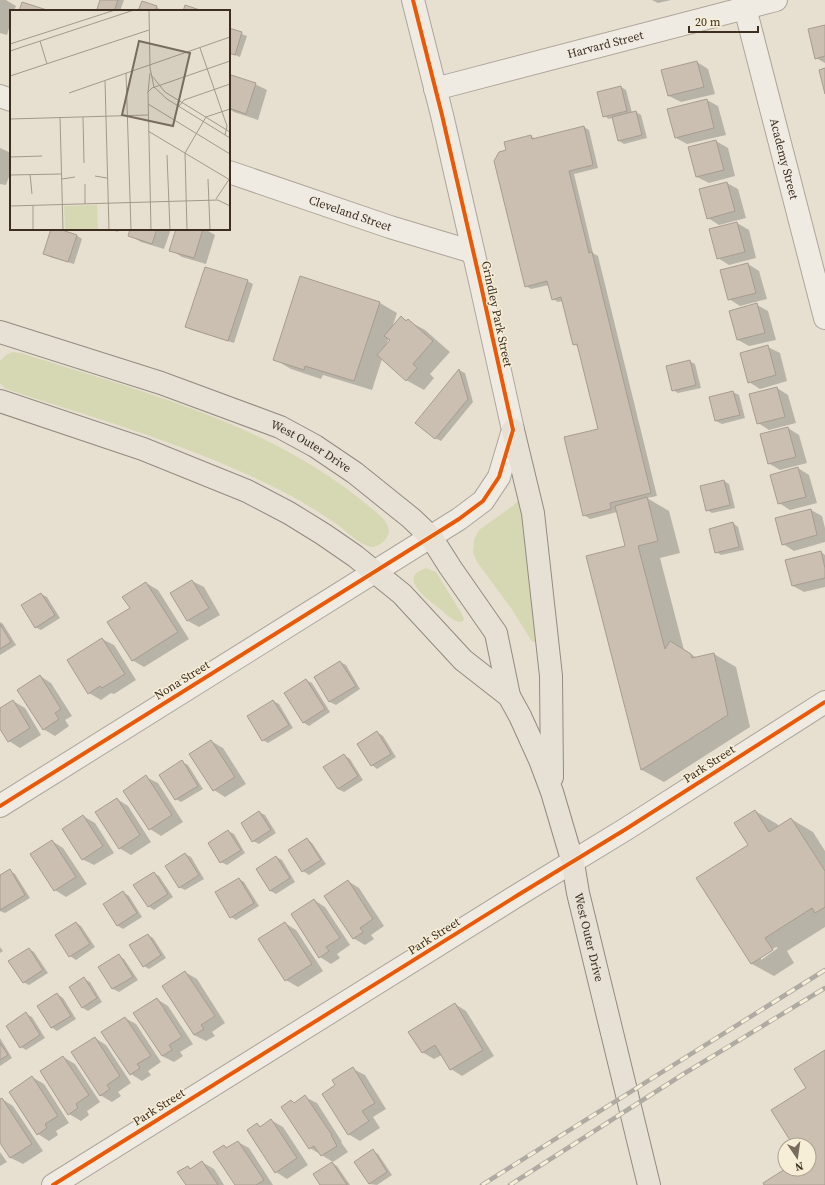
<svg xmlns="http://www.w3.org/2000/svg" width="825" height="1185" viewBox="0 0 825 1185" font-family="'Source Serif 4',serif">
	<rect width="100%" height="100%" fill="#e7e0d1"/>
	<!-- green -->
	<path fill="#d6d7b3" d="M12 352 21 353C142 392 271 423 371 508 381 516 397 528 384 541 381 544 378 546 373 547 369 547 365 545 361 543 353 538 346 531 338 525 319 512 300 500 280 490 193 446 98 419 6 389L0 383V361L6 355Z
		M518 501 522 502 537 638 536 642H533L531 640 511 608 477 562 473 552 474 540 479 530 514 505Z
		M426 568 436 572 462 614 464 619 462 622C459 622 459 622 456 621 449 618 442 610 436 606 424 596 398 577 426 568Z"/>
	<!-- shadow -->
	<path fill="#0003" fill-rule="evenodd" d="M0 0H6L16 6 14 11H11V21L7 35 0 33Z
		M101 0H124L120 11H102Z
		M652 0H671L658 3Z
		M142 3 157 7 162 11H140Z
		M825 26V63L816 58Z
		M229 29 247 36 240 57 229 53Z
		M697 62 708 69 715 94 681 102 669 96 662 71Z
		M229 84H255L267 90 258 120 234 112 229 109Z
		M621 87 626 90 632 113 636 112 641 115 647 138 624 144 619 141 613 118 609 119 604 116Z
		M707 100 718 106 726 135 687 144 676 138Z
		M584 127 589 130 598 168 574 174 593 253 598 256 657 496 647 498 669 511 680 553 660 558 684 650 697 658 714 654 736 667 750 727 664 782 642 770 587 556 626 547 617 512 590 519 584 515 600 429 579 347 574 344 563 301 558 302 553 299 549 285 531 289 526 286 507 151 531 136 535 139Z
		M716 141 728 148 735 176 709 183 697 177Z
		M0 148 11 153V171L6 185 0 184Z
		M727 183 738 189 746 218 719 225 708 218Z
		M737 223 749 230 756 258 729 265 718 258Z
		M52 229 76 235 82 239 74 264 50 257 45 254Z
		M108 229H119L118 232Z
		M131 229H171L164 249 141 242 129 235Z
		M177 229H205L215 235 206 264 182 257 171 250Z
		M748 264 759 271 767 299 740 306 729 299Z
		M300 278 380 303 397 313 392 328 401 317 425 330 450 352 430 374 434 378 424 390 406 380 382 359 372 390 323 375 321 379 291 369 274 359ZM389 338 391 340 386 345Z
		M247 281 253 284 234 343 192 330 186 327Z
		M757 305 768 311 776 340 749 346 738 340Z
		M768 347 780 353 787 381 760 389 749 382Z
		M689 361 695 364 701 388 678 393 673 390Z
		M459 370 465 373 473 402 441 441 435 438Z
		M777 388 788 395 796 423 769 430 758 423Z
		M733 392 739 395 745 418 722 424 716 421Z
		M788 428 799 435 807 463 780 470 768 463Z
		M798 468 809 475 817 503 790 510 779 503Z
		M724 481 729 484 735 508 712 513 707 510Z
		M811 510 822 516 825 528V542L794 551 783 544Z
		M733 523 738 527 744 550 721 555 716 552Z
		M821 552 825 555V587L804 592 793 586 786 561Z
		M192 581 204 587 220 615 199 627 188 621 171 594Z
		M146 583 158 590 189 639 144 667 132 660 131 608Z
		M41 594 47 597 60 618 41 630 35 627Z
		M0 622 3 624 16 645 0 655Z
		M102 639 114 645 136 680 114 694 111 693 101 700 89 693Z
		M340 662 346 665 360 689 336 705 330 702 315 677Z
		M40 676 51 683 72 716 65 720 69 726 55 736 43 729Z
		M306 680 312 683 330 712 309 726 304 723 285 693Z
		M13 701 25 708 41 735 20 748 9 741 0 727V709Z
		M273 701 279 704 293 728 268 743 263 740Z
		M377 732 383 736 396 757 377 769 372 765Z
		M211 741 223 748 246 784 225 797 214 790Z
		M344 755 350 759 363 780 344 792 338 789Z
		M182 762 188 765 203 789 181 802 176 799Z
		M146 777 158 783 183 822 161 836 150 829Z
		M117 799 128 806 151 842 131 855 119 848Z
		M755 811 777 824 779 826 791 819 813 832 825 851V927L787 951 794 963 774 976 752 964 697 879 749 845ZM776 947 778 948 761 960V957Z
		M259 812 265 815 276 833 259 844 253 841Z
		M83 816 95 823 114 853 94 865 82 859Z
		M228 831 234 834 245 853 227 865 221 862Z
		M307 839 312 843 326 864 309 875 303 871 290 850Z
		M52 841 63 848 87 884 66 897 55 890Z
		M185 854 191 857 204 879 185 890 179 887Z
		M276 857 282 860 295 882 276 894 271 891 257 869Z
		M10 871 15 874 30 898 5 913 0 911V877Z
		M154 873 159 876 173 897 154 910 148 906Z
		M239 879 244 882 259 906 236 920 231 917Z
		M348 881 359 888 384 926 371 935 374 939 365 945 353 938Z
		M123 892 129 896 142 917 123 929 118 926 104 904Z
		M314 900 325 907 350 945 337 954 340 958 331 964 320 957Z
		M76 923 81 926 95 947 76 960 70 956 57 935Z
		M285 923 296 930 323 971 298 987 286 980Z
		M148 935 153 938 166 958 149 969 144 966Z
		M0 947 3 951 0 953Z
		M29 949 34 952 48 973 29 985 23 982Z
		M119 956 124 959 138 980 119 992 113 989 100 967Z
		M185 972 197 979 225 1023 212 1032 215 1036 206 1041 194 1035Z
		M84 979 90 982 102 1002 88 1011 83 1008Z
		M57 994 63 998 76 1019 57 1031 51 1027Z
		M157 999 168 1006 193 1044 180 1052 183 1056 174 1062 162 1056Z
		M455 1004 466 1011 494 1056 462 1076 451 1069 442 1055 434 1059 422 1052Z
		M26 1014 32 1017 45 1038 26 1050 21 1047Z
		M125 1018 136 1024 161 1062 148 1071 151 1075 142 1081 131 1074Z
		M0 1038 12 1058 0 1066Z
		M95 1038 106 1045 131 1083 118 1092 121 1096 112 1102 100 1095Z
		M63 1057 75 1064 100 1102 87 1111 89 1115 81 1121 69 1114Z
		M353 1069 365 1075 386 1109 373 1117 380 1128 360 1141 348 1134 337 1086Z
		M32 1077 44 1084 69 1123 56 1131 58 1135 49 1141 38 1134Z
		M305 1097 317 1103 342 1142H341L348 1152 333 1162 310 1148 291 1101 295 1103Z
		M2 1099 13 1106 43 1151 23 1164 11 1158 0 1141V1100Z
		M271 1120 283 1127 308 1165 287 1179 276 1172 257 1124 261 1127Z
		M238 1142 249 1148 273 1185H236L224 1146 228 1148Z
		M373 1151 378 1154 392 1175 377 1185 369 1184Z
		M0 1152 7 1162 0 1166Z
		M202 1162 214 1169 224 1185H187L188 1167 192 1169Z
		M332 1163 337 1166 350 1185H321Z"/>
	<!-- building -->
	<path fill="#cbbfb2" stroke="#a89c90" d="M100 0H118L114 11H102L97 9Z
		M142 1 157 6 155 11H138Z
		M22 2 47 10 46 11H19Z
		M185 5 203 11H183Z
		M825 25V56L815 59 808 29Z
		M229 28 242 32 235 55 229 53Z
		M697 61 704 87 668 96 661 70Z
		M825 68V94L819 70Z
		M231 75 256 83 246 114 229 108V81Z
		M621 86 627 111 603 117 597 92Z
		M707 99 714 128 675 138 667 109Z
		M636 111 642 135 618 141 612 117Z
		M584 126 593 165 569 171 589 253 592 252 651 493 610 503 611 509 583 516 564 437 598 429 577 344 573 345 561 297 552 300 547 281 525 287 494 161 499 152 506 150 504 142 531 135 532 139Z
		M716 140 724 170 696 177 688 147Z
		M727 182 735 211 707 219 699 189Z
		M737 222 745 252 717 259 709 229Z
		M51 229H59L77 235 68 262 43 254Z
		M130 229H157L152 244 128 236Z
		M176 229H203L194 258 169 251Z
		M748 263 756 293 728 300 720 270Z
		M205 267 248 280 228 341 185 327Z
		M300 276 380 302 354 381 305 366 304 370 273 360Z
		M757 303 765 333 737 340 729 311Z
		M401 316 406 321 408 319 433 341 413 364 417 368 406 381 377 355 390 340 384 336Z
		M768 345 776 375 748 383 740 353Z
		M690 360 696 385 672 391 666 366Z
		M459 369 468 399 435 439 415 423Z
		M777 387 785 417 757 424 749 394Z
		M733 391 740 415 715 421 709 397Z
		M788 427 796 457 768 464 760 434Z
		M798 467 806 497 778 504 770 475Z
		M724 480 730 505 706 511 700 486Z
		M647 497 658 541 638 546 665 649 670 641 691 654 692 658 714 653 728 715 641 770 586 556 625 546 615 506Z
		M811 509 817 535 782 545 775 518Z
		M733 522 739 547 715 553 709 529Z
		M821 551 825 568V578L792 586 785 560Z
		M192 580 209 608 187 621 170 593Z
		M146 582 178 632 132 661 107 622 130 608 122 597Z
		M41 593 55 615 35 628 21 605Z
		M0 624 11 642 0 649Z
		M102 638 125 674 102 688 100 686 88 694 67 660Z
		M340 661 356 686 329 702 314 677Z
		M40 675 61 709 55 713 59 719 43 730 17 690Z
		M306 679 325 709 303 723 284 693Z
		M13 700 30 728 8 742 0 729V708Z
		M273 700 289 725 262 741 247 716Z
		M377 731 391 754 371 766 357 744Z
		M211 740 235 777 213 791 189 754Z
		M344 754 358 776 338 789 323 767Z
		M182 760 198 786 175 800 159 775Z
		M146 775 172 815 149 830 123 791Z
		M117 798 140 835 119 849 95 812Z
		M755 810 769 832 791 818 825 871V907L815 913 812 908 765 938 773 950 751 964 696 878 748 845 734 823Z
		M259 811 271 830 252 842 241 823Z
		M83 815 103 846 82 860 62 829Z
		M228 830 241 850 220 863 208 843Z
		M307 838 321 860 302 872 288 850Z
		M52 840 76 877 54 891 30 854Z
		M185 853 199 875 179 888 165 866Z
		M276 856 290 878 270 891 256 869Z
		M10 869 25 895 0 910V875Z
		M154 872 168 894 148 907 133 885Z
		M239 878 254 903 230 918 215 892Z
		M348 880 373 919 360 928 363 932 353 939 324 896Z
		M123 891 137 913 117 926 103 904Z
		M314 899 340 938 326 947 329 951 319 958 291 914Z
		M76 922 90 944 69 957 55 935Z
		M285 922 312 964 285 981 258 939Z
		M148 934 161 955 143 967 129 945Z
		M29 948 43 970 23 983 8 961Z
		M119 954 133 977 112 989 98 967Z
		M185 971 215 1016 201 1025 204 1029 194 1035 162 986Z
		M84 977 97 998 82 1008 69 987Z
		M57 993 71 1016 51 1028 37 1006Z
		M157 998 182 1037 169 1045 172 1050 162 1056 133 1013Z
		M455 1003 483 1050 450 1070 435 1045 422 1053 408 1032Z
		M26 1012 40 1035 20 1048 6 1026Z
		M125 1017 151 1056 137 1064 140 1068 130 1075 101 1032Z
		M95 1037 120 1076 107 1085 110 1089 100 1096 71 1052Z
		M0 1043 8 1055 0 1060Z
		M825 1050V1185H764L763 1183 785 1169H809V1145H793L771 1110 806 1088 794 1069Z
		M63 1056 89 1095 76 1104 78 1108 68 1115 40 1071Z
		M353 1067 375 1103 362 1111 369 1121 348 1135 322 1094 335 1085 332 1080Z
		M32 1076 58 1116 45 1124 47 1128 37 1135 9 1092Z
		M305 1095 332 1135H331L337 1146 321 1156 314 1146 309 1149 281 1107 291 1100 294 1103Z
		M2 1098 32 1144 10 1158 0 1143V1099Z
		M271 1119 297 1158 275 1173 247 1130 257 1123 260 1127Z
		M238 1141 264 1180 256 1185H235L213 1152 224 1145 226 1148Z
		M373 1149 387 1172 369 1184 354 1162Z
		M202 1161 218 1185H186L177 1172 188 1166 190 1169Z
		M332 1162 347 1185H320L313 1174Z"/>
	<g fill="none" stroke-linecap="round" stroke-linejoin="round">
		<!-- minor casing -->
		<g stroke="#ada599" stroke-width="24">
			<g id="minor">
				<path id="s1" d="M743 0 825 318"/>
				<path id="s2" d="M435 89 776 0"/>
				<path d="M0 96 11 100"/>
				<path id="s3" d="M229 172 390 227 473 252"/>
				<path d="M0 806 459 519 483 501 499 477 513 430 480 281 442 115 413 0"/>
				<path d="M53 1185 518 895 626 829 825 702"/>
			</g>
		</g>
		<!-- major casing -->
		<g stroke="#928b80" stroke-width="24">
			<g id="major">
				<path id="s4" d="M0 332 161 383 280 427 315 446 355 473 411 518 431 537 450 567 496 633 509 696 520 716 540 760 552 792 573 863 578 893 649 1185"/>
				<path d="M0 401 143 449 247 491 289 513 323 534 355 556 402 594 463 660 509 696"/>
				<path d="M513 430 533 513 551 676 552 777"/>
			</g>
		</g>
		<!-- minor -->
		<use href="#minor" stroke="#efebe3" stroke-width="22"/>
		<!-- major -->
		<use href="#major" stroke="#e6e1d4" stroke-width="22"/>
		<!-- rail casing -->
		<g stroke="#afaaa2" stroke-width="4.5">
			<path id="rail" d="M482 1185 825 970
				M510 1185 685 1073 825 988"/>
		</g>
		<!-- rail -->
		<use href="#rail" stroke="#f7eed8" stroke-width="3" stroke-dasharray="9" stroke-linecap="butt"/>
		<!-- cycleway casing -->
		<g stroke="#f7eed8" stroke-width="6">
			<path id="cycleway" d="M0 806 459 519 483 501 499 477 513 430 480 281 442 115 413 0
				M53 1185 518 895 626 829 825 702"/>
		</g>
		<!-- cycleway -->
		<use href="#cycleway" stroke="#e8590c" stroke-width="4"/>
	</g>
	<g text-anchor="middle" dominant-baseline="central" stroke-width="3" stroke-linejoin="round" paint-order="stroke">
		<!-- street labels -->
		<g font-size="12" fill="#3d2e20" stroke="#f7eed8">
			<text stroke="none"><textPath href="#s2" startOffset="176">Harvard Street</textPath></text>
			<text stroke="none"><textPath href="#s1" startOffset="164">Academy Street</textPath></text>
			<text stroke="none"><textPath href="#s3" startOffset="128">Cleveland Street</textPath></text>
			<text transform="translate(497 314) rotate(78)">Grindley Park Street</text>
			<text stroke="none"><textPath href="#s4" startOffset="332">West Outer Drive</textPath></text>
			<text transform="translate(182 680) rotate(-32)">Nona Street</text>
			<text transform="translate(709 764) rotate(-33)">Park Street</text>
			<text transform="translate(434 936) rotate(-32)">Park Street</text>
			<text stroke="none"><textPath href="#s4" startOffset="919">West Outer Drive</textPath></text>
			<text transform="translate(159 1107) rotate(-32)">Park Street</text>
		</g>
	</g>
	<!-- overview -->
	<g transform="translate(10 10)">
		<rect width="220" height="220" fill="#e7e0d1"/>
		<path d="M87 195 88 220H55L54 196Z" fill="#d6d7b3"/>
		<path fill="none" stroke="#a3998a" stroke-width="1" d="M139 0 140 58 144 77 157 89 220 128M30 31 37 54M0 34 105 0M190 38 217 116 215 125M0 41 124 0M116 63 121 220M0 66 139 20M142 66 155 82 220 122M95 71 99 220M138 82 140 63M59 83 220 27M138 94 220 144M169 96 174 90 220 74M50 107 53 220M73 107 74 153M0 109 138 105M138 121 220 170M157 145 160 220M0 147 32 146M20 164 22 184M0 165 51 164M85 166 97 168M52 169 65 167M198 169 200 220M206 189 220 168M75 194V174M23 195V220M0 196 208 190 220 196M141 220 138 82 142 78 220 51M177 220 175 143 196 107 220 99"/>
		<path fill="#786c5e" fill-opacity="0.15" stroke="#786c5e" stroke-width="2" d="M129 31 180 43 163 116 112 105Z"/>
		<rect width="220" height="220" fill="none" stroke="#3d2e20" stroke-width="2"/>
	</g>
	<!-- north arrow -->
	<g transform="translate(797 1157) rotate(167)"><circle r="19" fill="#f7eed8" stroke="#ada18e"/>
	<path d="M0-3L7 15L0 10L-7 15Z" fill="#786c5e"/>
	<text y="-6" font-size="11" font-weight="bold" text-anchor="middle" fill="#3d2e20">N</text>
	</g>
	<!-- scale -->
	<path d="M689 26v6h69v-6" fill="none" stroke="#3d2e20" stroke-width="2"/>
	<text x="695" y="26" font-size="12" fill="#3d2e20" stroke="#f7eed8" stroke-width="3" paint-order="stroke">20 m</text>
</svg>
